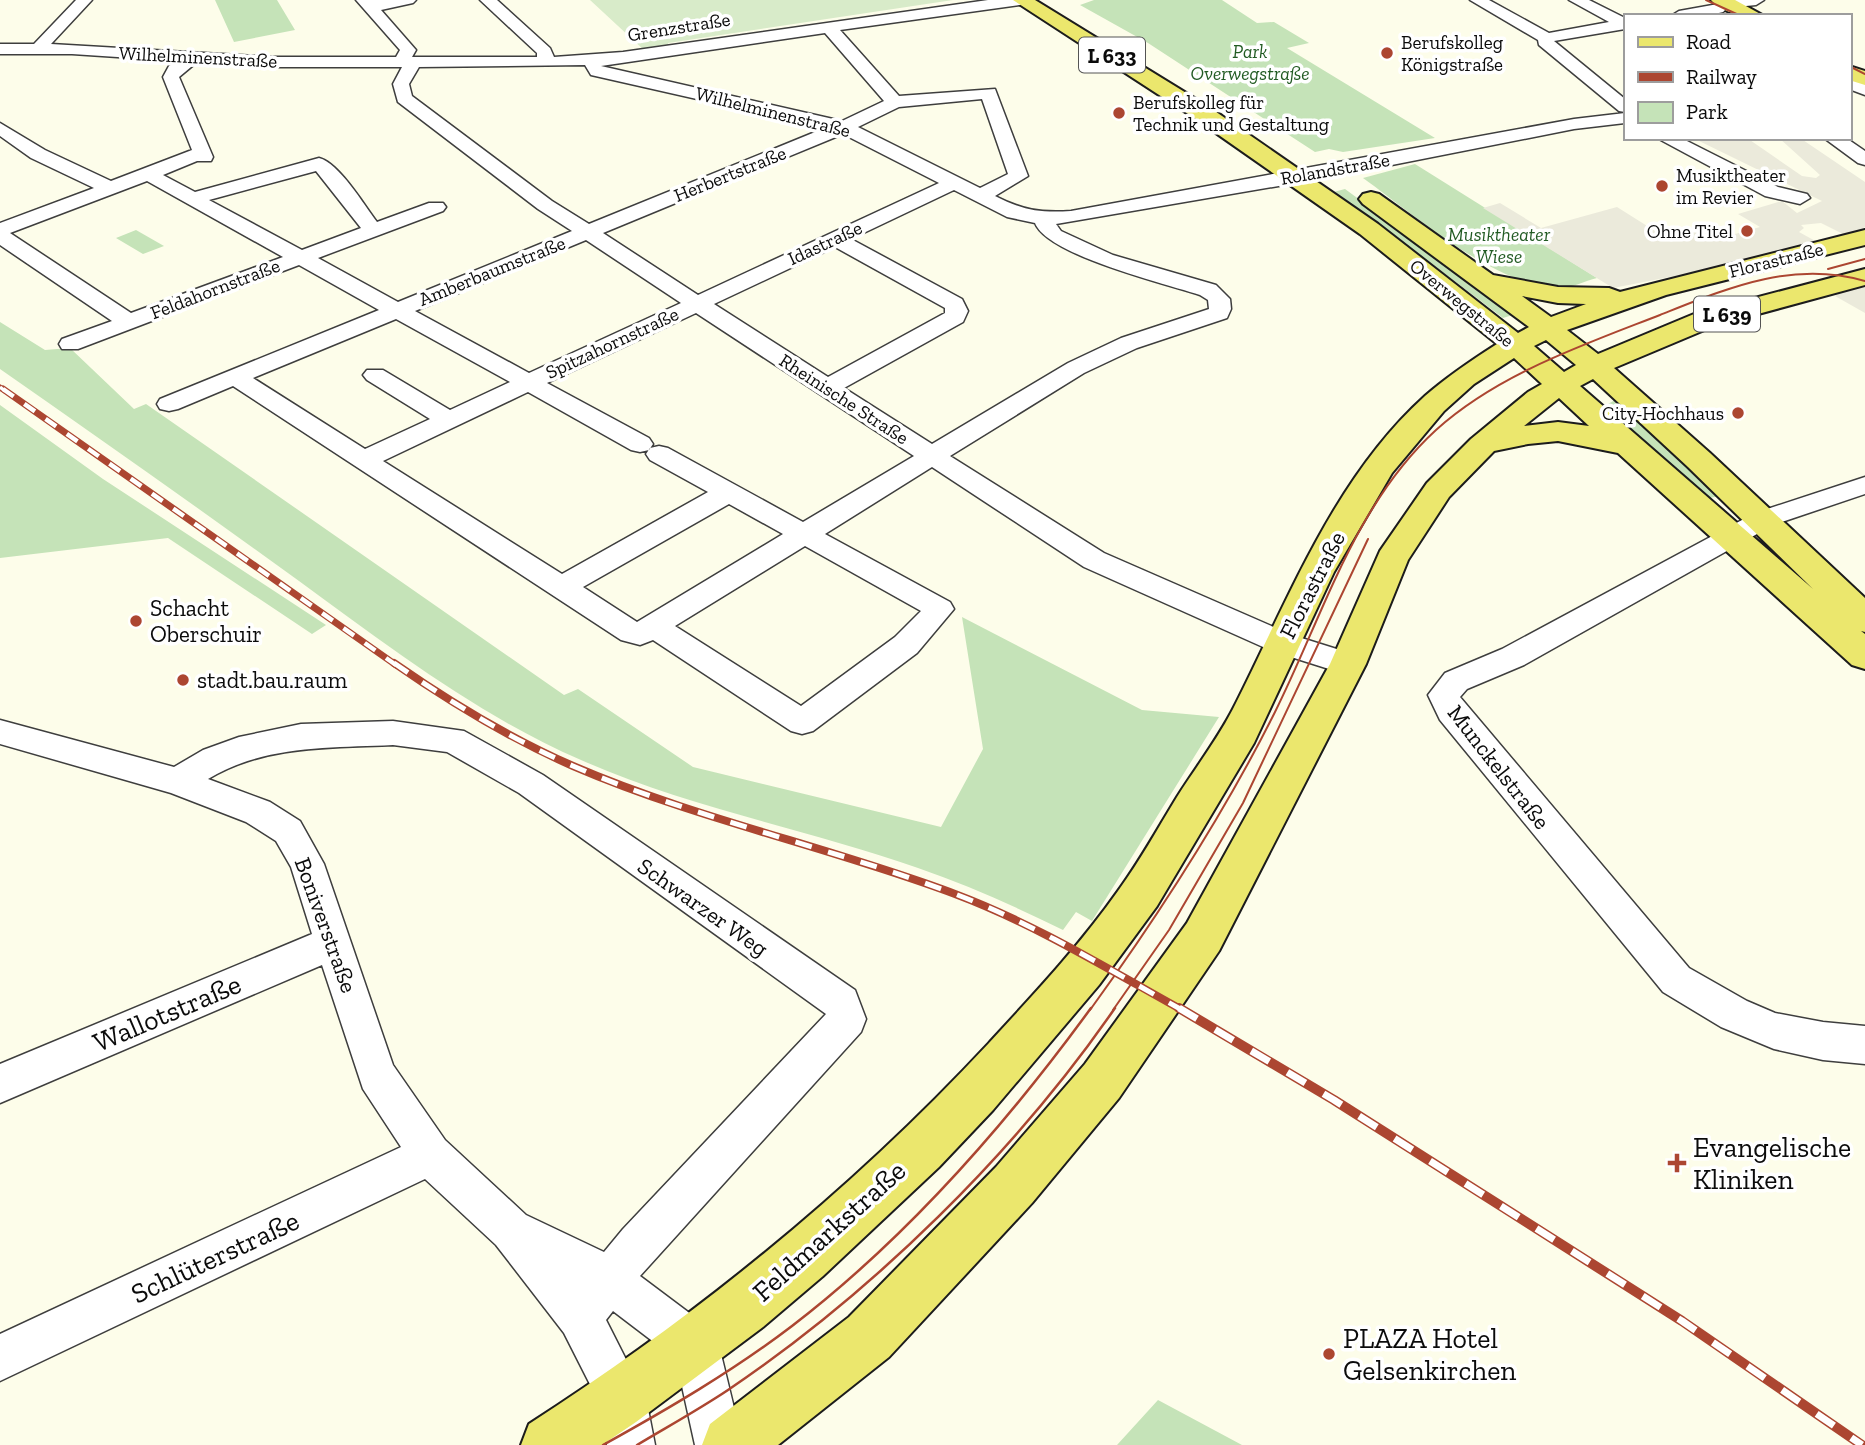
<svg xmlns="http://www.w3.org/2000/svg" width="1865" height="1445" viewBox="0 0 1865 1445" font-family="'Zilla Slab',serif">
	<rect width="100%" height="100%" fill="#fdfdea"/>
	<!-- green -->
	<path fill="#c5e3b8" d="M215 0H277L295 30 234 42Z
		M1094 0H1222L1257 23 1274 22 1309 43 1287 48 1435 138 1343 152 1329 149 1315 152 1148 43 1080 5Z
		M1415 164 1597 278C1585 281 1571 288 1560 288 1494 286 1416 216 1363 178Z
		M1345 189 1516 314 1503 318 1390 232 1330 193Z
		M136 230 164 246 143 254 116 238Z
		M0 322 45 350 70 348 134 409 146 404 564 695 578 689 693 767 941 827 983 749 962 617 1142 710 1219 717 1092 921 1076 912 1063 930C1016 907 968 885 918 868 807 829 689 808 581 760 479 716 388 646 299 581 200 509 100 439 0 369Z
		M1615 400 1721 496 1709 498 1599 409Z
		M0 405 103 479 326 625 312 634 168 538 0 558Z
		M1158 1400 1242 1445H1117Z"/>
	<!-- pitch -->
	<path fill="#d8ebc9" d="M590 0H953L668 43 670 47 645 51Z"/>
	<!-- plaza -->
	<path fill="#ebeadb" d="M1693 138H1747L1802 176 1816 178 1820 175 1779 138H1800L1865 182V227L1847 236 1821 223 1801 225 1804 228 1799 232 1819 243 1721 267 1613 288 1483 208 1500 203 1541 228 1617 207 1663 236 1707 224 1728 236 1760 227 1738 214 1782 201 1797 213 1822 201Z
		M1865 283V313L1835 296 1853 286Z"/>
	<g fill="none" stroke-linecap="round" stroke-linejoin="round">
		<!-- minor casing -->
		<g stroke="#3e3e3e" stroke-width="3">
			<path id="minor" d="M76 0H92L51 44 272 57H396L400 50 356 0H416L413 3 381 10 416 50 412 57H537V53L480 0H497L550 48 554 57 623 52 988 0H1028L1020 5 840 30 899 96 995 89 1028 176 995 196C1023 210 1039 213 1071 211L1574 119 1625 113V123L1574 129 1331 177 1056 224 1061 231 1113 255 1216 285 1230 299 1231 309 1227 318 1137 348 1084 373 950 456 1104 553 1292 635 1359 656 1363 664 1359 672 1348 675 1272 651 1084 567 932 467 825 534 950 602 954 609 917 653 813 731 802 734 791 731 653 640 640 645 621 640 233 386 178 409 169 411 160 409 157 404 160 399 379 310 299 265 78 349H62L59 344 62 339 112 321 0 245V223L94 188 31 158 0 136V123L45 150 111 181 192 150 163 77 169 66 178 61 72 54H0V44H34ZM825 33 884 101 842 121 601 66ZM197 62 272 67H402L393 84 398 102 538 209 572 231 398 302 318 258 443 211 446 207 443 203H429L377 222C364 205 339 163 319 158L195 192 163 175 197 161H211L213 157 179 77ZM585 65 591 75 825 128 589 224 552 201 412 96 409 84 419 67ZM982 99 1008 174 980 188 858 127 899 107ZM843 134 939 183 698 295 603 233ZM316 171 361 228 302 250 209 200ZM147 181 283 257 131 313 10 233ZM954 190 1007 217 1035 223C1047 255 1166 284 1200 295L1208 300 1209 309 1121 338 1068 363 932 444 844 388 963 322 968 311 962 299 851 239ZM586 240 681 303 529 373 415 311ZM835 247 945 308V313L828 377 714 304ZM696 313 914 456 803 522 668 448 659 446 650 448 646 454 650 460 708 492 562 574 383 461 528 392 631 450 640 452 649 450 653 444 649 438 547 383ZM396 319 510 382 450 410 383 370H367L363 375 367 380 430 419 365 449 253 378ZM729 504 783 534 637 622 583 587ZM805 546 921 611 895 637 801 706 675 626Z
				M1470 0H1489L1549 33 1609 22 1569 0H1589L1625 18V29L1554 41 1625 99V112L1619 111 1539 45 1538 40Z
				M1733 0H1764L1756 5 1726 8 1723 5 1726 2Z
				M1718 4 1726 9 1723 12 1706 16H1671L1679 11Z
				M1849 77 1865 83V95L1849 89Z
				M1657 138H1681L1778 187 1807 194 1810 198 1800 204 1765 196Z
				M1824 138H1846L1865 151V165L1858 163Z
				M1865 477V494L1773 525 1524 665 1467 689 1460 697 1689 968 1747 1001 1775 1013 1823 1022 1865 1026V1064L1823 1060 1774 1049 1721 1027 1663 992 1440 720 1428 695 1445 673 1502 649 1755 513Z
				M0 720 174 767 203 750 239 737 301 724 393 721 464 731 543 775 855 990 866 1019 861 1032 640 1276 712 1330 719 1346 743 1445H695L676 1359 613 1311 606 1320 646 1399 655 1445H607L600 1404 564 1333 496 1245 425 1179 0 1381V1334L401 1147 363 1089 322 965 0 1103V1064L312 934 291 867 276 841 246 822 171 793 0 744ZM393 745 447 752 519 793 826 1014 623 1229 604 1252 526 1215 445 1140 393 1065 324 864 300 821 270 802 208 779C264 745 329 748 393 745Z"/>
		</g>
		<!-- major casing -->
		<g stroke="#1c1c1c" stroke-width="4">
			<path id="major" d="M1013 0H1035L1209 107 1378 224 1518 333 1529 327 1363 204 1359 199 1363 194 1371 192 1379 194 1493 275 1558 287 1609 288 1620 292 1865 230V245L1666 295 1567 330 1598 354 1694 314 1865 269V285L1714 326 1614 368 1710 453 1865 598V632L1861 631 1865 634V669L1852 665 1618 453 1558 441 1528 444 1494 451 1449 497 1408 560 1366 664 1219 951 1119 1098 1032 1203 889 1357 778 1445H702L710 1424 849 1317 996 1167 1085 1064 1187 923 1330 664 1380 551 1427 483 1471 439 1528 392 1542 384 1514 358 1474 384 1444 411 1392 473 1334 572 1254 743 1157 906 1099 985 993 1110 939 1167 823 1276 763 1327 636 1422 602 1445H521L529 1424C698 1315 852 1190 989 1043 1034 994 1080 945 1118 891 1140 861 1158 828 1177 797 1196 767 1217 740 1233 709 1288 601 1333 479 1425 396 1448 376 1472 360 1497 344L1360 234 1193 117ZM1522 296 1558 303 1586 304 1551 317ZM1546 340 1576 365 1564 372 1534 346ZM1593 379 1688 467 1813 589 1580 386ZM1559 398 1589 426 1558 422 1524 426Z
				M1711 0H1735L1764 16C1746 16 1724 15 1711 0Z
				M1849 66 1865 71V85L1849 80Z"/>
		</g>
		<!-- minor -->
		<use href="#minor" fill="#fff" fill-rule="evenodd"/>
		<!-- major -->
		<use href="#major" fill="#ebe76d" fill-rule="evenodd"/>
		<!-- tram-far1 -->
		<path stroke="#ac4631" stroke-width="2" d="M1706 0 1741 16
			M1849 66 1865 74
			M1828 269 1865 259
			M1090 1010C1158 916 1223 816 1275 712 1323 616 1354 505 1436 430 1498 374 1583 345 1660 315 1728 288 1792 260 1865 281
			M1113 1010 1169 930 1243 803 1368 539"/>
		<!-- tram -->
		<path stroke="#ac4631" stroke-width="2.5" d="M603 1445C668 1409 733 1371 792 1326 908 1237 1005 1126 1091 1008
			M637 1445C667 1427 698 1410 728 1390 873 1292 1015 1153 1115 1008"/>
		<!-- rail-far3 casing -->
		<g stroke="#ac4631" stroke-width="5">
			<path id="rail-far3" d="M0 387 5 391"/>
		</g>
		<!-- rail-far2 casing -->
		<g stroke="#ac4631" stroke-width="7">
			<path id="rail-far2" d="M3 389 396 665"/>
		</g>
		<!-- rail-far1 casing -->
		<g stroke="#ac4631" stroke-width="8">
			<path id="rail-far1" d="M394 663C450 702 509 738 573 766 696 819 830 847 955 894 1035 924 1108 969 1182 1010"/>
		</g>
		<!-- rail casing -->
		<g stroke="#ac4631" stroke-width="10">
			<path id="rail" d="M1179 1008 1334 1100 1682 1321 1862 1445"/>
		</g>
		<!-- rail-far3 -->
		<use href="#rail-far3" stroke="#fff" stroke-width="3.5" stroke-dasharray="10" stroke-linecap="butt"/>
		<!-- rail-far2 -->
		<use href="#rail-far2" stroke="#fff" stroke-width="4.5" stroke-dasharray="13" stroke-linecap="butt"/>
		<!-- rail-far1 -->
		<use href="#rail-far1" stroke="#fff" stroke-width="5" stroke-dasharray="17" stroke-linecap="butt"/>
		<!-- rail -->
		<use href="#rail" stroke="#fff" stroke-width="7" stroke-dasharray="21" stroke-linecap="butt"/>
	</g>
	<!-- markers -->
	<g fill="#ac4631" stroke="#fff" stroke-width="2.5">
		<circle cx="1387" cy="53" r="7"/>
		<circle cx="1119" cy="113" r="7"/>
		<circle cx="1662" cy="186" r="7"/>
		<circle cx="1747" cy="231" r="7"/>
		<circle cx="1738" cy="413" r="7"/>
		<circle cx="136" cy="621" r="7"/>
		<circle cx="183" cy="680" r="7"/>
		<path d="M1673.5 1152.5h7v7h7v7h-7v7h-7v-7h-7v-7h7z"/>
		<circle cx="1329" cy="1354" r="7"/>
	</g>
	<g text-anchor="middle" dominant-baseline="central" stroke-width="7" stroke-linejoin="round" paint-order="stroke">
		<!-- far-street labels -->
		<g font-size="19" fill="#0b0b0b" stroke="#fff">
			<text transform="translate(679 27) rotate(-9)">Grenzstraße</text>
			<text transform="translate(198 57) rotate(3)">Wilhelminenstraße</text>
			<text transform="translate(773 112) rotate(14)">Wilhelminenstraße</text>
			<text transform="translate(1335 169) rotate(-10)">Rolandstraße</text>
			<text transform="translate(730 174) rotate(-22)">Herbertstraße</text>
			<text transform="translate(825 243) rotate(-25)">Idastraße</text>
			<text transform="translate(1776 260) rotate(-14)">Florastraße</text>
			<text transform="translate(492 271) rotate(-22)">Amberbaumstraße</text>
			<text transform="translate(215 289) rotate(-21)">Feldahornstraße</text>
			<text transform="translate(1462 303) rotate(39)">Overwegstraße</text>
			<text transform="translate(612 343) rotate(-25)">Spitzahornstraße</text>
			<text transform="translate(844 399) rotate(33)">Rheinische Straße</text>
		</g>
		<!-- far-poi labels -->
		<g font-size="19" fill="#0b0b0b" stroke="#fff" text-anchor="start">
			<text x="1401" y="42">Berufskolleg<tspan x="1401" dy="22">Königstraße</tspan></text>
			<text x="1133" y="102">Berufskolleg für<tspan x="1133" dy="22">Technik und Gestaltung</tspan></text>
			<text x="1676" y="175">Musiktheater<tspan x="1676" dy="22">im Revier</tspan></text>
			<text x="1733" y="231" text-anchor="end">Ohne Titel</text>
			<text x="1724" y="413" text-anchor="end">City-Hochhaus</text>
		</g>
		<!-- far-park labels -->
		<g font-size="19" font-style="italic" fill="#225b23" stroke="#fff">
			<text x="1250" y="51">Park<tspan x="1250" dy="22">Overwegstraße</tspan></text>
			<text x="1499" y="234">Musiktheater<tspan x="1499" dy="22">Wiese</tspan></text>
		</g>
		<!-- shield labels -->
		<g fill="#fff" stroke="#545454" stroke-width="2">
			<rect x="1079" y="37.5" width="66" height="35" rx="5"/>
			<rect x="1694" y="296.5" width="66" height="35" rx="5"/>
		</g>
		<g font-size="21" font-weight="bold" fill="#0b0b0b">
			<text x="1112" y="55">L 633</text>
			<text x="1727" y="314">L 639</text>
		</g>
		<!-- street labels -->
		<g font-size="23" fill="#0b0b0b" stroke="#fff">
			<text transform="translate(1312 585) rotate(-63)">Florastraße</text>
			<text transform="translate(1499 767) rotate(52)">Munckelstraße</text>
			<text transform="translate(703 907) rotate(35)">Schwarzer Weg</text>
			<text transform="translate(326 925) rotate(70)">Boniverstraße</text>
		</g>
		<!-- poi labels -->
		<g font-size="23" fill="#0b0b0b" stroke="#fff" text-anchor="start">
			<text x="150" y="608">Schacht<tspan x="150" dy="26">Oberschuir</tspan></text>
			<text x="197" y="680">stadt.bau.raum</text>
		</g>
		<!-- near-street labels -->
		<g font-size="28" fill="#0b0b0b" stroke="#fff">
			<text transform="translate(167 1013) rotate(-23)">Wallotstraße</text>
			<text transform="translate(829 1231) rotate(-42)">Feldmarkstraße</text>
			<text transform="translate(215 1257) rotate(-25)">Schlüterstraße</text>
		</g>
		<!-- near-poi labels -->
		<g font-size="28" fill="#0b0b0b" stroke="#fff" text-anchor="start">
			<text x="1693" y="1147">Evangelische<tspan x="1693" dy="32">Kliniken</tspan></text>
			<text x="1343" y="1338">PLAZA Hotel<tspan x="1343" dy="32">Gelsenkirchen</tspan></text>
		</g>
	</g>
	<!-- legend -->
	<rect x="1624" y="14" width="228" height="126" fill="#ffffff" stroke="#9d9d9d" stroke-width="2"/>
	<rect x="1638" y="37" width="35" height="10" fill="#ebe76d" stroke="#9d9d9d" stroke-width="2"/>
	<text x="1686" y="49" font-size="21" fill="#0b0b0b">Road</text>
	<rect x="1638" y="72" width="35" height="10" fill="#ac4631" stroke="#9d9d9d" stroke-width="2"/>
	<text x="1686" y="84" font-size="21" fill="#0b0b0b">Railway</text>
	<rect x="1638" y="102" width="35" height="21" fill="#c5e3b8" stroke="#9d9d9d" stroke-width="2"/>
	<text x="1686" y="119" font-size="21" fill="#0b0b0b">Park</text>
</svg>
